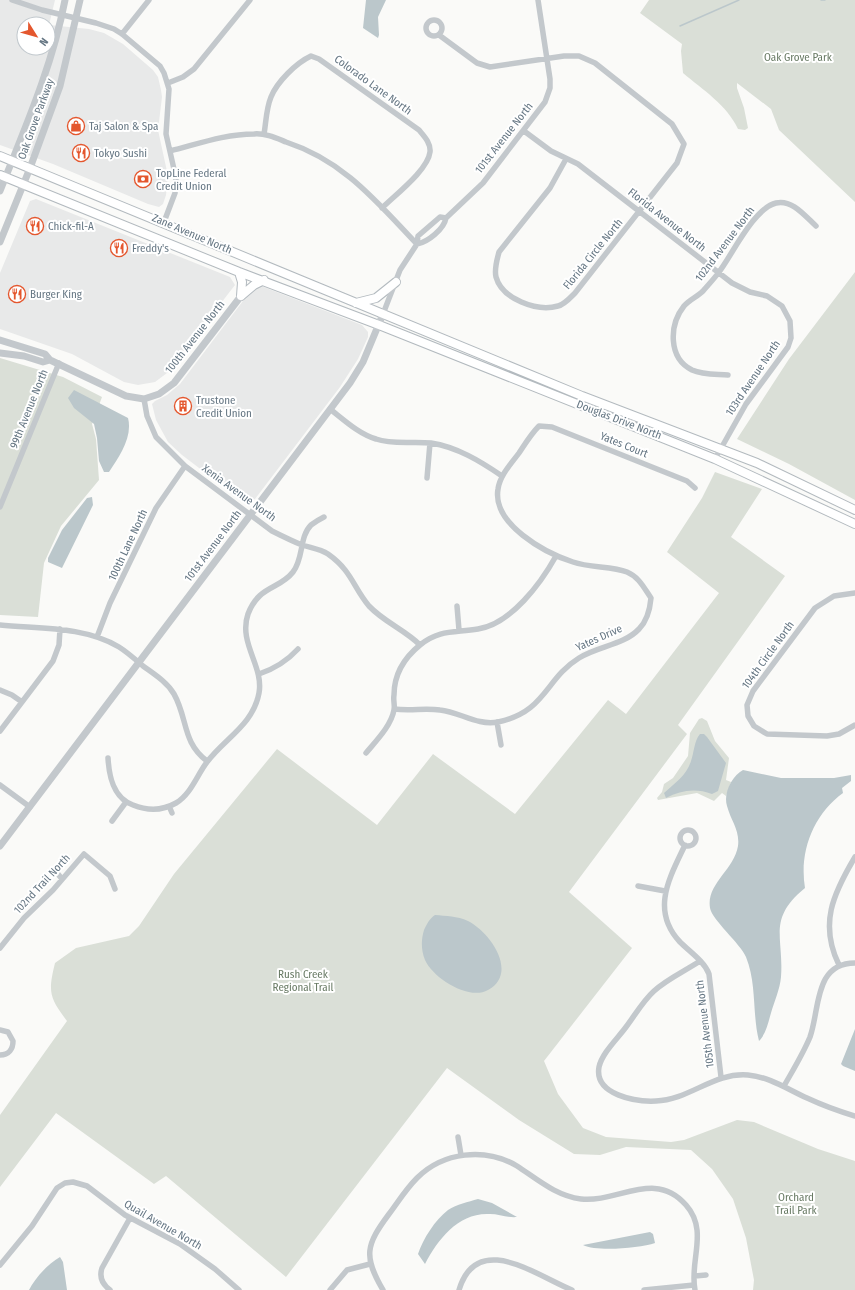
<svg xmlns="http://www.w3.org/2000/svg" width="855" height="1290" viewBox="0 0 855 1290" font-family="'Fira Sans Condensed',sans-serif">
	<rect width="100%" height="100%" fill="#fafaf8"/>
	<!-- built -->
	<path fill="#e8e9e9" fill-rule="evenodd" d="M0 0H55L49 25 89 29 104 33 123 44 153 70 158 77 161 90 162 97 158 130 168 176 166 195 163 204 159 207 148 204 53 164 0 145ZM24 24H48V48H24Z
		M36 199 230 277 235 285 167 373 155 382 138 385 124 382 72 354 0 329V273L30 201Z
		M261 286 362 325 368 332V337L358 359 340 387 255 499 249 501 224 487 182 455 168 442 156 420 152 404 155 401 167 395 180 384 252 289Z"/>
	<!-- green -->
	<path fill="#dadfd7" d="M649 0H855V202L779 130 771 109 737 83V88L744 108 748 128 745 130 738 129C727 105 703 90 683 73L681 51 682 44 640 13Z
		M855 272V500L789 464 737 439 789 359Z
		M0 358 63 377 102 397 92 424 96 439 99 480 61 526 44 563 38 617 0 615Z
		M715 472 762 489 731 537 785 576 678 725 687 734 569 892 632 948 544 1061 558 1094 583 1128 606 1137 671 1142 684 1140 737 1120 754 1122 818 1149 855 1161V1290H753L754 1280 746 1238 733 1199 712 1169 691 1150 626 1147 600 1155 574 1154 519 1120 447 1068 286 1277 166 1176 154 1184 56 1113 0 1187V1115L67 1021C49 997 48 992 55 963L76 948 129 936 139 926 174 874 277 749 377 825 433 754 515 814 608 700 626 714 719 593 667 552 702 498Z
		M702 718 707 721 715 741 729 758 726 780 731 782 726 796 722 793 714 801 697 793 658 800 657 798 662 792 664 784 673 778 688 756 690 733 699 719Z"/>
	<!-- water -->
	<path fill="#bbc7cb" d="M366 0H386L378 17 379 35 378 38 363 28Z
		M74 390 128 418C133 437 119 457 109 472H104L99 461 97 438 94 424 74 408 68 398Z
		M92 497 93 505 62 568 48 562V558L62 530 87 498Z
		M700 734H704L707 737 726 763 718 791 712 794C696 788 681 790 666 798L664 793C674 784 687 775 691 761 694 753 694 741 700 734Z
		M743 770 781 778H834L851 775V781L842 788 843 793C813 815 799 852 805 888 767 919 784 937 781 977 780 989 774 1002 771 1013 768 1023 766 1034 759 1041 752 1014 757 984 746 957 740 943 712 920 710 908 706 884 734 870 738 846 740 830 731 821 727 806 723 793 732 776 743 770Z
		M435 915C446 916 457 916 468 921 490 932 519 973 488 990 469 1001 433 978 425 960 421 950 421 940 424 930 427 924 429 919 435 915Z
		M855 1029V1071L843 1066 841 1064Z
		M478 1199 492 1203 517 1217C508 1218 499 1214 490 1214 459 1212 438 1239 425 1264L418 1254C423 1239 435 1220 448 1210 457 1204 468 1202 478 1199Z
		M650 1232 653 1234 655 1243C640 1248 597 1252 583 1245Z
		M60 1257 63 1262 67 1290H29C35 1278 48 1264 60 1257Z"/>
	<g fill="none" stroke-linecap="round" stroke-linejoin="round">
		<!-- stream -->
		<path stroke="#bbc7cb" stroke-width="1.5" d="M821 0H825
			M680 26 739 0"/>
		<!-- secondary casing -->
		<g stroke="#b3babf" stroke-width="10">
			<path id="secondary" d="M0 156 582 396 757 463 855 510
				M0 175 239 272 379 325 715 459 855 524
				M239 272 242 282 241 296
				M241 296 254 285 264 280
				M356 303 376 298 396 282"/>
		</g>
		<!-- minor -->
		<path stroke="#c3c8cc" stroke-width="5.5" d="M12 0 42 10 96 23 114 29 122 34 160 66 164 73 169 89 166 134 176 178 175 193 164 222
			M426 28a8 8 0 1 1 16 0a8 8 0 1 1-16 0Z
			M122 34 149 0
			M439 35 477 63 490 67 564 56H579L595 63 672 124 684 144 677 163 575 293C571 297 564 305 558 306 537 312 502 299 496 277 494 269 497 260 499 252L550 188 566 159
			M168 83 183 77 194 69 250 0
			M524 131 551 151 578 164 732 283 750 292 767 296 782 306 790 321 791 338 788 347 746 404 715 459
			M264 134C266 123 266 109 271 97 277 82 296 63 311 56L319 59 419 130C424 136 431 143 430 152 428 170 395 195 382 208
			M170 151C198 144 225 134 254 134 265 133 276 138 286 142 344 161 376 201 417 244
			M417 244C428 242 444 229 446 218L483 183 545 102 550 88V79L538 0
			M383 314 400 270 417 244 418 236 440 217 446 218
			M728 375C716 374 703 375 692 370 668 358 669 325 684 306 689 300 697 297 703 291 708 285 714 279 719 272 732 255 754 208 776 203 792 199 805 216 816 226
			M144 399 147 416 156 437 185 466 272 531C282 536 292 541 302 545 311 548 320 549 328 554 352 571 353 587 369 606 384 622 405 630 420 645
			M330 409C344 420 359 434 376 439 393 445 413 441 431 443 457 447 480 461 502 476
			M427 478 430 443
			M0 507 59 363
			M855 593 834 596 815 608 753 691 747 705 748 716 754 726 767 734 827 736 839 734 855 725
			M457 606 459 630
			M0 625C39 629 84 626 119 647 127 652 135 659 143 666 154 674 167 682 174 694 188 719 182 742 207 761
			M97 637 110 603 156 508 185 466
			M259 674C274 669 287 661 298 649
			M0 690 12 695 22 702
			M394 709C410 711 425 708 440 710 460 712 477 726 498 722 546 712 545 679 579 658 598 646 624 645 639 629 647 621 650 609 651 598 644 588 639 577 627 572 612 566 590 568 573 562 545 553 492 524 498 489 500 475 511 464 519 453 525 444 531 434 539 426L552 427 687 481 695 488
			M497 722 501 745
			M0 731 53 661 59 645 60 629
			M366 753C376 741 391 726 394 710 395 705 393 700 394 695 394 675 404 658 420 645 440 629 455 633 478 629 511 624 541 583 556 556
			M108 758C109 776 113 798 133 805 148 811 162 811 176 803 191 794 197 775 207 762 225 738 253 725 259 693 264 666 238 643 248 614 259 585 279 590 293 572 304 558 299 537 311 525 315 522 320 519 324 517
			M0 785 30 807
			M169 806 172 813
			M112 821 126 802
			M680 838a8 8 0 1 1 16 0a8 8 0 1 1-16 0Z
			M685 845C670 877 650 910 680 942 690 952 704 961 709 974L721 1077
			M58 874 62 879
			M638 886 665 891
			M0 948 24 918 53 890 84 854 110 876 115 889
			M700 961C685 971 667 979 654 991 643 1001 635 1015 626 1027 618 1038 602 1053 599 1067 594 1095 636 1102 656 1101 689 1100 714 1072 748 1075 770 1077 787 1089 807 1098 822 1105 838 1111 855 1116
			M839 965C819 924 833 894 855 857
			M0 1030 8 1032 13 1041C13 1049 9 1055 0 1055
			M784 1086C793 1070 803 1054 810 1037 820 1009 814 963 855 963
			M458 1137 461 1155
			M0 1265 32 1226 57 1188 65 1183 73 1182 87 1186 125 1215 180 1244 215 1269 239 1290
			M695 1276 706 1275
			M110 1290C102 1284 99 1277 102 1268L130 1218
			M330 1290 347 1270 370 1264
			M383 1290C363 1256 366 1245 389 1214 398 1202 406 1189 417 1178 443 1152 485 1147 517 1166 537 1179 556 1196 581 1199 618 1203 655 1169 686 1205 709 1231 689 1261 695 1290
			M459 1290C477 1230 537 1276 572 1290
			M644 1290 694 1285"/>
		<!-- tertiary -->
		<path stroke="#c3c8cc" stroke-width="7" d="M0 191C25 128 52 67 65 0
			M0 242 30 168 60 86 80 0
			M0 340 45 354 50 360 126 396 144 399 159 394 174 383 241 296
			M0 353 24 356 43 362 50 360
			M0 846 350 383 363 362 383 314"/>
		<!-- secondary -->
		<use href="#secondary" stroke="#fff" stroke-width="8"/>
	</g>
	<!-- icons -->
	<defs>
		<g id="shop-ring" transform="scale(0.9)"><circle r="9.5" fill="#fff" stroke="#e4572e" stroke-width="1.5"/><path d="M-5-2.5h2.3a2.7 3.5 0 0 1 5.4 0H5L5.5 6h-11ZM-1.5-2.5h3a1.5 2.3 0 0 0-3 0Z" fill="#e4572e"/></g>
		<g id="restaurant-ring" transform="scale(0.9)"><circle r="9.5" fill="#fff" stroke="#e4572e" stroke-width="1.5"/><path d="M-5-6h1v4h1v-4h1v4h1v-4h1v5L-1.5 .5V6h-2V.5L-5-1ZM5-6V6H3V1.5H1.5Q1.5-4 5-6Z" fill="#e4572e"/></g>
		<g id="bank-ring" transform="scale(0.9)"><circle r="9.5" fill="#fff" stroke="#e4572e" stroke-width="1.5"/><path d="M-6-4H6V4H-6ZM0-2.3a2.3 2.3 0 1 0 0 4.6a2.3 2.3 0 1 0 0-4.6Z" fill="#e4572e"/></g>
		<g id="building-ring" transform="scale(0.9)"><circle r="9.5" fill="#fff" stroke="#e4572e" stroke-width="1.5"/><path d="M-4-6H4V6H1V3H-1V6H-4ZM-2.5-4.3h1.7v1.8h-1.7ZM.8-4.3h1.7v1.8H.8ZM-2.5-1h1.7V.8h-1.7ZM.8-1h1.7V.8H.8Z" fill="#e4572e"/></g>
	</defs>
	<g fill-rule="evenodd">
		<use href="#shop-ring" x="76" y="126"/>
		<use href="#restaurant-ring" x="81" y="153"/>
		<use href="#bank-ring" x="143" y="179"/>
		<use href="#restaurant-ring" x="35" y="226"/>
		<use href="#restaurant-ring" x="119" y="248"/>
		<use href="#restaurant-ring" x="17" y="294"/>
		<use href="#building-ring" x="183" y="406"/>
	</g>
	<g text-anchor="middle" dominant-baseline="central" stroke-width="4" stroke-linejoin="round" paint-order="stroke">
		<!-- park labels -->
		<g font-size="11" fill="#687a64" stroke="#fff">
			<text x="798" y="57">Oak Grove Park</text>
			<text x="303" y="974">Rush Creek<tspan x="303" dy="13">Regional Trail</tspan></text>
			<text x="796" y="1197">Orchard<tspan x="796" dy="13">Trail Park</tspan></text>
		</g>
		<!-- street labels -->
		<g font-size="11" fill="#657683" stroke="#fff">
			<text transform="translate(373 85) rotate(36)">Colorado Lane North</text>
			<text transform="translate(36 119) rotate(-70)">Oak Grove Parkway</text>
			<text transform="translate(504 138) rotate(-52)">101st Avenue North</text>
			<text transform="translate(667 220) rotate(38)">Florida Avenue North</text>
			<text transform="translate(192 234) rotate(23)">Zane Avenue North</text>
			<text transform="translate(725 244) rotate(-53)">102nd Avenue North</text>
			<text transform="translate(593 254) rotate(-51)">Florida Circle North</text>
			<text transform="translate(195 337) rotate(-52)">100th Avenue North</text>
			<text transform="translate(753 378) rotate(-56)">103rd Avenue North</text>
			<text transform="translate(29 409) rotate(-68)">99th Avenue North</text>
			<text transform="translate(619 420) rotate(21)">Douglas Drive North</text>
			<text transform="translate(624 445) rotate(22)">Yates Court</text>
			<text transform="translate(239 493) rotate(36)">Xenia Avenue North</text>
			<text transform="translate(128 545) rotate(-65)">100th Lane North</text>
			<text transform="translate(213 546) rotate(-53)">101st Avenue North</text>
			<text transform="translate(599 638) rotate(-24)">Yates Drive</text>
			<text transform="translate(768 655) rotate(-54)">104th Circle North</text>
			<text transform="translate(42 884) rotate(-47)">102nd Trail North</text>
			<text transform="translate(705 1024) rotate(-97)">105th Avenue North</text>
			<text transform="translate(163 1225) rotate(30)">Quail Avenue North</text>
		</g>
		<!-- poi labels -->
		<g font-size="11" fill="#657683" stroke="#fff" text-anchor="start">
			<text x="89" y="126">Taj Salon &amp; Spa</text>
			<text x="94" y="153">Tokyo Sushi</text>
			<text x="156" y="173">TopLine Federal<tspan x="156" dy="13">Credit Union</tspan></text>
			<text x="48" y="226">Chick-fil-A</text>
			<text x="132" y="248">Freddy's</text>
			<text x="30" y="294">Burger King</text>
			<text x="196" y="400">Trustone<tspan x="196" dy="13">Credit Union</tspan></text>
		</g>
	</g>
	<!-- north arrow -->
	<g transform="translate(36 36) rotate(127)"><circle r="19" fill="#ffffff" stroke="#c1c8cd"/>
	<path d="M0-3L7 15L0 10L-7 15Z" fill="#e4572e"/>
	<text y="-6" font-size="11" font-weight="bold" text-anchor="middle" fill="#657683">N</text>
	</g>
</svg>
